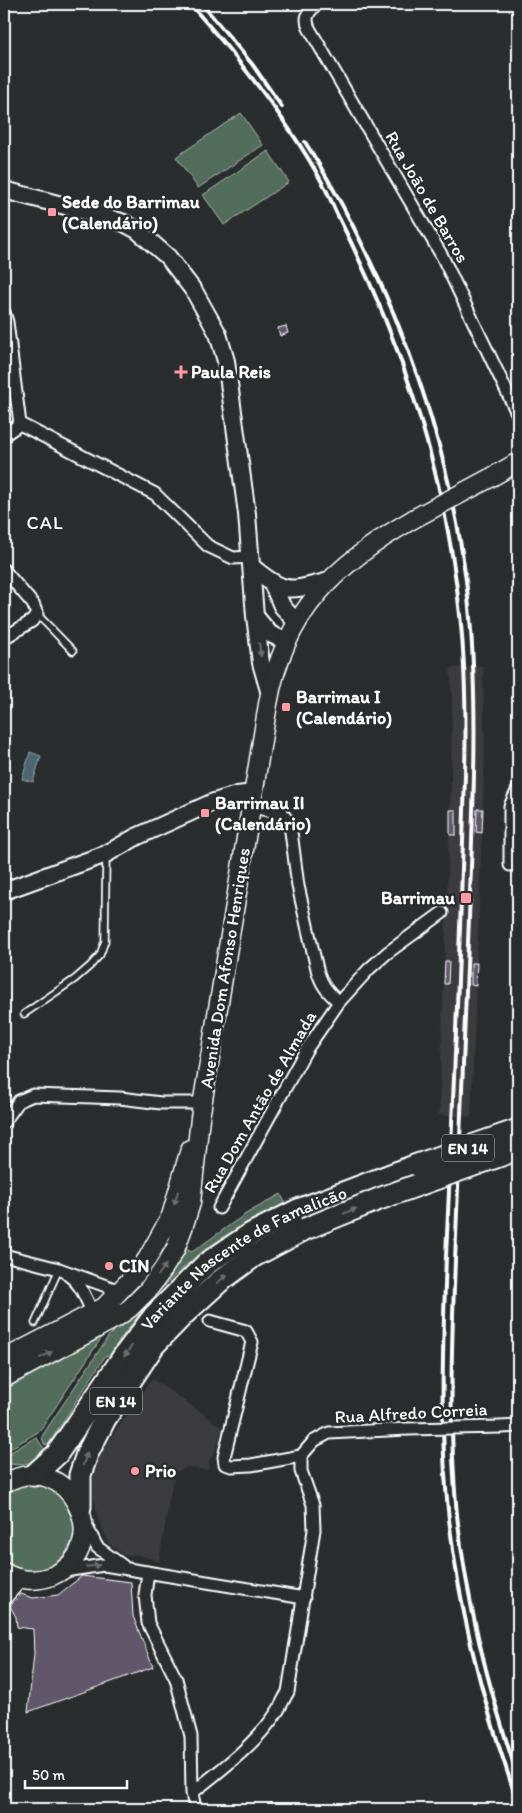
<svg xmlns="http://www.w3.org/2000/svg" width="522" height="1813" viewBox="0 0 522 1813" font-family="Itim,sans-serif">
	<rect width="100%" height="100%" fill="#2a2d2e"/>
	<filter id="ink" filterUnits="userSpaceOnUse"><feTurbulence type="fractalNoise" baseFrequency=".02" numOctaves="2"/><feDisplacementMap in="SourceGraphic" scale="10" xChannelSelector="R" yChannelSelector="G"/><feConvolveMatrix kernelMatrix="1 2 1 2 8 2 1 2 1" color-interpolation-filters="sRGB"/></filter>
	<g filter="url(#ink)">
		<!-- built -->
		<path fill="#3a3a40" d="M483 666 485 751 471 1117 439 1115 451 780 452 695 450 668Z
			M152 1378 223 1428 213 1456 210 1458 208 1470 187 1467 174 1473 159 1562 155 1560 136 1554 129 1556 124 1555 109 1544 98 1519 93 1493 94 1473 104 1448Z"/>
		<!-- green -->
		<path fill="#526d5c" stroke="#a8b6ae" d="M241 113 263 145 198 188 176 157Z
			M268 151 289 182 224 225 203 195Z
			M281 1194 285 1203C265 1214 244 1223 225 1236 177 1267 140 1309 109 1356L106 1355 48 1445 44 1444 42 1437 44 1433 108 1337 122 1323 183 1248 192 1252 244 1215Z
			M102 1337 43 1426 38 1432 4 1452V1390Z
			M36 1437 45 1450C35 1464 20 1468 4 1462V1457L6 1455Z
			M30 1484C35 1485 41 1485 46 1487 106 1508 61 1602 4 1560V1495L16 1487Z"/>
		<!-- water -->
		<path fill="#4c6571" stroke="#94a3aa" d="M30 752 41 756 33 782 22 779Z"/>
		<!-- building -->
		<path fill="#60596a" stroke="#fff" d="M286 326 288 333 280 336 278 328Z
			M477 809H483L482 833 476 832Z
			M450 810H456V835H450Z
			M445 961H449L448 984H444Z
			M471 963H477L476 986 471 985Z
			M82 1576 131 1582 133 1616 153 1667 28 1712 34 1654 33 1629 17 1627 16 1617 10 1606 21 1594 33 1598 58 1595Z"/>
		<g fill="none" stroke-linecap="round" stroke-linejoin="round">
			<!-- lane casing -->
			<g stroke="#fff" stroke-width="9">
				<path id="lane" d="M37 614 73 651
					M24 1014 75 979 90 966 100 955 105 941 106 856
					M35 1323 59 1269"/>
			</g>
			<!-- street casing -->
			<g stroke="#fff" stroke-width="15">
				<path id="street" d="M317 4C309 11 304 17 309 28L442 256 518 415
					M4 312 7 322 20 424 155 494 208 546 233 558 251 557
					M4 435 20 424
					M4 570 33 604 37 614 32 621 4 638
					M252 807 282 813 290 824 298 886 317 969C321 984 327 992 339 1002
					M510 865V806L518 789
					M4 1122 19 1101 33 1095 120 1098 161 1103H203
					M219 1208 306 1050 339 1002 369 969 387 953 442 913
					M4 1255 59 1269 120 1291
					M67 1274C82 1284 85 1298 93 1313
					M210 1321 246 1331 252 1342 224 1457 225 1464 231 1466 251 1465 301 1456 314 1441 329 1433 407 1429
					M501 1427 518 1426
					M84 1521 97 1547 123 1566
					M64 1571 104 1565 304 1598
					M148 1572 145 1595 148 1623 176 1679 191 1736 192 1793 195 1809
					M192 1793C222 1769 256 1744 277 1712 281 1706 284 1698 288 1692L314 1530 313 1505 301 1471V1456"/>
			</g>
			<!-- secondary casing -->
			<g stroke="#fff" stroke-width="20">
				<path id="secondary" d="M4 190 100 215 124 223 137 230 168 257 194 291 218 334 226 361 247 514 255 616 261 663 270 694
					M252 567C286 595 288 591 330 581
					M272 583 282 606 296 622
					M255 616 270 634 286 641
					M4 891 106 854 136 837 211 803 237 795 254 793"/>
			</g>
			<!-- primary casing -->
			<g stroke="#fff" stroke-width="21">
				<path id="primary" d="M490 478 518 462
					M4 1359 104 1307 136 1274 147 1259 171 1216 190 1149
					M4 1378 116 1318 130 1308 147 1291 162 1271 175 1250 183 1228 191 1203 200 1118 268 704C284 611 337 563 415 518
					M4 1484C66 1445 120 1546 52 1576 36 1582 18 1581 4 1572
					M4 1595 19 1578"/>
			</g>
			<!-- highway casing -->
			<g stroke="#fff" stroke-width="25">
				<g id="highway">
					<path id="s1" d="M34 1475 57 1454 126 1353 154 1316 206 1264 249 1235 298 1210 417 1165"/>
					<path d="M80 1507V1475L87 1454 105 1419 154 1345 186 1312 220 1281 254 1256 305 1229"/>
				</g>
			</g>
			<!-- lane -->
			<use href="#lane" stroke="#2a2d2e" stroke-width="5.5"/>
			<!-- street -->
			<use href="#street" stroke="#2a2d2e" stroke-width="11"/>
			<!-- secondary -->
			<use href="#secondary" stroke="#2a2d2e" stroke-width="16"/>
			<!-- primary -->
			<use href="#primary" stroke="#2a2d2e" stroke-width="18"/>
			<!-- highway -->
			<use href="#highway" stroke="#2a2d2e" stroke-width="21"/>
			<!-- rail -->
			<path stroke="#fff" stroke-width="4" d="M190 4C239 59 289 121 324 186 330 197 334 209 340 220 403 345 446 475 460 615 469 699 465 784 462 869 458 998 452 1127 446 1256 443 1343 439 1432 449 1519 460 1617 485 1710 518 1803
				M202 4 252 64 282 107
				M305 142C324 171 340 200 355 230 415 348 456 475 469 607 479 710 473 814 469 918 465 1016 461 1114 457 1212 453 1313 447 1414 457 1515 467 1605 489 1691 518 1777"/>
			<!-- street-bridge casing -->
			<g stroke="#fff" stroke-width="15" stroke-linecap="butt">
				<path id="street-bridge" d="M407 1429 501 1427"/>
			</g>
			<!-- primary-bridge casing -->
			<g stroke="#fff" stroke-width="21" stroke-linecap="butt">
				<path id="primary-bridge" d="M415 518 490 478"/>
			</g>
			<!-- highway-bridge casing -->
			<g stroke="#fff" stroke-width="25" stroke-linecap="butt">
				<path id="highway-bridge" d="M417 1165 518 1130
					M305 1229 379 1199 518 1149"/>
			</g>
			<!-- street-bridge -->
			<use href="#street-bridge" stroke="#2a2d2e" stroke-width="11"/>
			<!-- primary-bridge -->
			<use href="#primary-bridge" stroke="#2a2d2e" stroke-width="18"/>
			<!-- highway-bridge -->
			<use href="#highway-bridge" stroke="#2a2d2e" stroke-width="21"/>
		</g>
		<!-- one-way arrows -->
		<defs><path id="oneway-solid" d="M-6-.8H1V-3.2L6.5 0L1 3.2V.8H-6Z" transform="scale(1.25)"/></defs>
		<g fill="#6a6c6d">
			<use href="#oneway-solid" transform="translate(260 650) rotate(83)"/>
			<use href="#oneway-solid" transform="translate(176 1198) rotate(106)"/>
			<use href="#oneway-solid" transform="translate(350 1211) rotate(-22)"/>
			<use href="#oneway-solid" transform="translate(162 1270) rotate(-56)"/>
			<use href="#oneway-solid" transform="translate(222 1279) rotate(-38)"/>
			<use href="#oneway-solid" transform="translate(128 1351) rotate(127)"/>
			<use href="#oneway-solid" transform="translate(46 1355) rotate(-27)"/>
			<use href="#oneway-solid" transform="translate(85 1459) rotate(-70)"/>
			<use href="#oneway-solid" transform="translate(93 1566) rotate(-8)"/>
		</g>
	</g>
	<!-- markers -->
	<g fill="#ff9aa2" stroke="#2a2d2e" stroke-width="2">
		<rect x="47" y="207" width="10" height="10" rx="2.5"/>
		<path d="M178.5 364.5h5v5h5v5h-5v5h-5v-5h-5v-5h5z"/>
		<rect x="281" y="702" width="10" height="10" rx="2.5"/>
		<rect x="200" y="808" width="10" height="10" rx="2.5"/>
		<rect x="460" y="892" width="12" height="12" rx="2.5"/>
		<circle cx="109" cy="1266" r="5"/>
		<circle cx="135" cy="1471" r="5"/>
	</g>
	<g text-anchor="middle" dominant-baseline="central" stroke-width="5" stroke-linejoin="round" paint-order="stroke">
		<!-- shield labels -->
		<g fill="#2a2d2e" stroke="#bfc0c0" stroke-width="1">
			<rect x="442" y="1134.5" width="52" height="27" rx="4"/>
			<rect x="90" y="1387.5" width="52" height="27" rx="4"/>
		</g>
		<g font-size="16" font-weight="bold" fill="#fff">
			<text x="468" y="1148">EN 14</text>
			<text x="116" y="1401">EN 14</text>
		</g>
		<!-- street labels -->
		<g font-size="18" fill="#fff" stroke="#2a2d2e">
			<text transform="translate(427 197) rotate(60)">Rua João de Barros</text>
			<text transform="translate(225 968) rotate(-81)">Avenida Dom Afonso Henriques</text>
			<text transform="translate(260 1102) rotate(-60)">Rua Dom Antão de Almada</text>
			<text stroke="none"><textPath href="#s1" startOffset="308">Variante Nascente de Famalicão</textPath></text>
			<text transform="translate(411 1413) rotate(-3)">Rua Alfredo Correia</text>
		</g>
		<!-- poi labels -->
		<g font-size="18" font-weight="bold" fill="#fff" stroke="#2a2d2e" text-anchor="start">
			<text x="62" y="202">Sede do Barrimau<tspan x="62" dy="21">(Calendário)</tspan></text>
			<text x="191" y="372">Paula Reis</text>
			<text x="296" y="697">Barrimau I<tspan x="296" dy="21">(Calendário)</tspan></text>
			<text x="215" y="803">Barrimau II<tspan x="215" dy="21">(Calendário)</tspan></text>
			<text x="455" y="898" text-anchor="end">Barrimau</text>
			<text x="119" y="1266">CIN</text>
			<text x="145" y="1471">Prio</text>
		</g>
		<!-- neighbourhood labels -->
		<g font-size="19" letter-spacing="1" fill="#fff" stroke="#2a2d2e">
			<text x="45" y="522">CAL</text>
		</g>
	</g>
	<!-- margin -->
	<rect width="522" height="1813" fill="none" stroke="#2a2d2e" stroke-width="20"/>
	<rect x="10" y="10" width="502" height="1793" fill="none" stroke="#fff" stroke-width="2" filter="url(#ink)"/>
	<!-- scale -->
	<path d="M25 1780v8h102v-8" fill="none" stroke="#ffffff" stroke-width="2.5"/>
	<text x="32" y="1780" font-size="15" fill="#ffffff" stroke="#2a2d2e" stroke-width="4" paint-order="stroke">50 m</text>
</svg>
